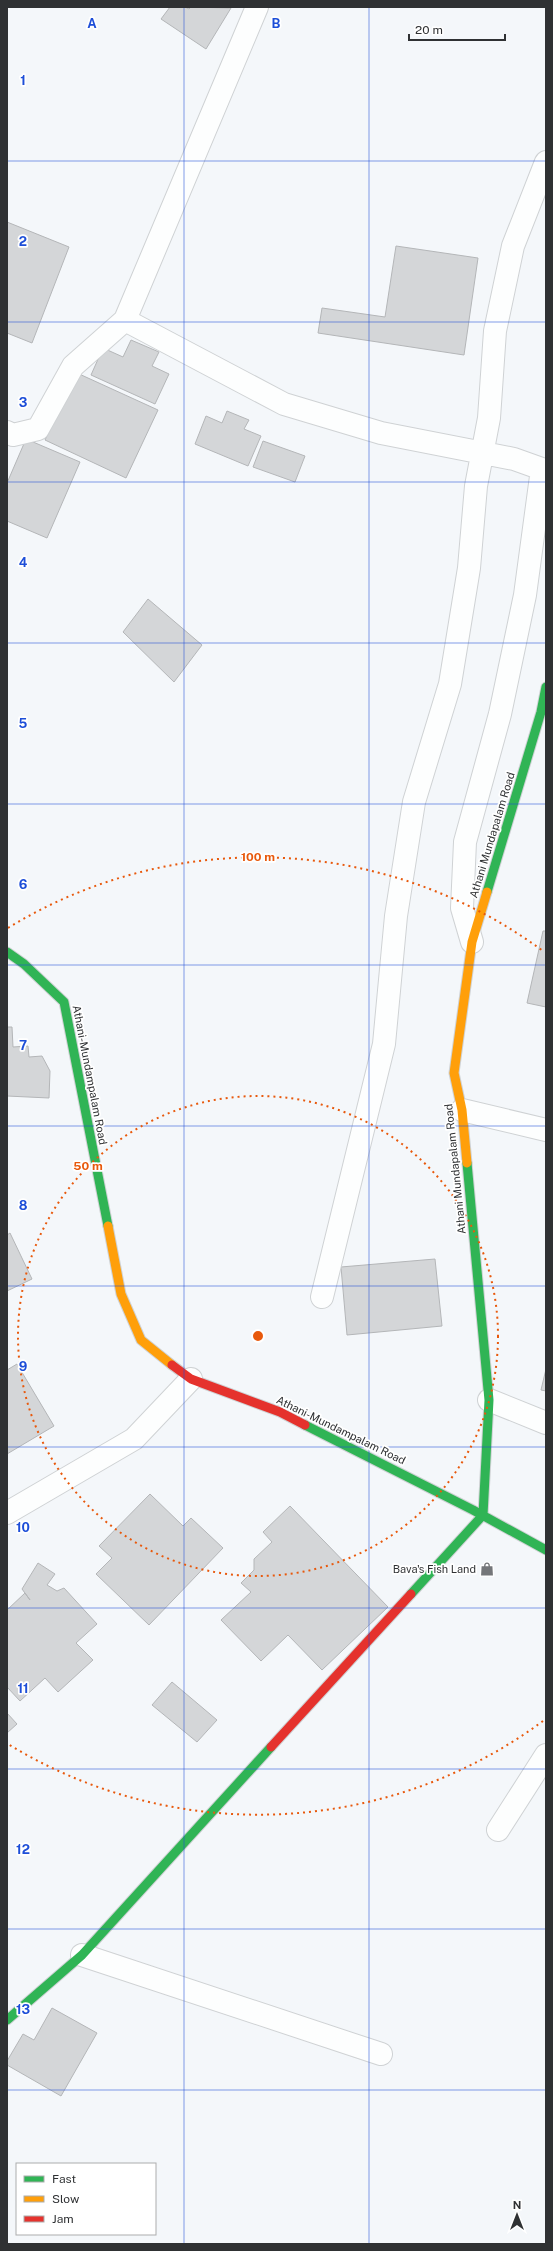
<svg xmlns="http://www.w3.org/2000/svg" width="553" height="2251" viewBox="0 0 553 2251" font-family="'Public Sans',sans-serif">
	<rect width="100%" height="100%" fill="#f4f7fa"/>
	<!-- building -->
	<path fill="#d4d6d8" stroke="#b4b6b8" d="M170 7H185L189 9 191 7 231 8 206 49 161 19Z
		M7 222 69 247 32 343 7 333Z
		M396 246 478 258 464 355 318 333 322 308 385 317Z
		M131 340 159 352 152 366 169 374 155 404 91 375 103 348 123 357Z
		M77 373 158 410 126 478 45 440Z
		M227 411 249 420 244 429 261 436 248 466 195 444 206 416 222 423Z
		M26 439 80 462 47 538 7 521V483Z
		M263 441 305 456 295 482 253 467Z
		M148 599 202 645 174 682 123 632Z
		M543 931H546V1007L527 1003Z
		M7 1027H12L13 1047 28 1046 29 1057 42 1056 50 1071 49 1098 7 1096Z
		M10 1233 32 1279 7 1291V1235Z
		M435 1259 442 1326 347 1335 341 1267Z
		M17 1364 54 1426 7 1454V1370Z
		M546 1369V1391L541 1390Z
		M150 1494 183 1526 191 1518 223 1548 149 1625 96 1574 112 1558 99 1546Z
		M290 1506 388 1607 322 1670 288 1635 261 1661 221 1620 251 1592 241 1583 254 1570V1559L272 1542 263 1532Z
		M38 1563 55 1574 47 1585 57 1591 64 1588 97 1624 76 1643 93 1660 58 1692 45 1678 20 1701 7 1687V1610L25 1593 30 1600 22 1589Z
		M172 1682 217 1720 197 1742 152 1705Z
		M7 1713 17 1724 7 1733Z
		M52 2008 97 2033 61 2096 7 2065V2061L23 2034 34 2040Z"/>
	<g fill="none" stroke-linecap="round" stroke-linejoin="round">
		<!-- street casing -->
		<g stroke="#cfd2d4" stroke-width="24">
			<path id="street" d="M125 320 284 404 381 433 514 459 542 469 525 595 500 714 465 842 462 908 472 942
				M7 432 13 435 38 429 73 366 125 320 257 7
				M462 1110 546 1130
				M322 1297 384 1044 396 916 414 802 450 684 469 568 476 486 489 418 495 331 513 246 546 162
				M489 1400 546 1423
				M7 1513 134 1439 191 1379
				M498 1830 546 1755
				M82 1955 381 2054"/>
		</g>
		<!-- fast casing -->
		<g stroke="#cfd2d4" stroke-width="11">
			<path id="fast" d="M487 892 541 712 546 687
				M7 952 24 964 64 1002 108 1226
				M305 1425 473 1510 546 1550
				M411 1594 483 1515 489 1400 467 1163
				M7 2020 82 1955 271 1747"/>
		</g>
		<!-- slow casing -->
		<g stroke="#cfd2d4" stroke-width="11">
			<path id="slow" d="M467 1163 462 1110 454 1073 472 942 487 892
				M108 1226 121 1294 141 1340 172 1365"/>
		</g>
		<!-- jam casing -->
		<g stroke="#cfd2d4" stroke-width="11">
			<path id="jam" d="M172 1365 191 1379 280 1412 305 1425
				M271 1747 411 1594"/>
		</g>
		<!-- street -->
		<use href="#street" stroke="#fdfefe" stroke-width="22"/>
		<!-- fast -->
		<use href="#fast" stroke="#30b455" stroke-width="9"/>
		<!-- slow -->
		<use href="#slow" stroke="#ff9f0a" stroke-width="9"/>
		<!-- jam -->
		<use href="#jam" stroke="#e5322d" stroke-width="9"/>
	</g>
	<!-- grid -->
	<path fill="none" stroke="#1d4ed8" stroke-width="1" stroke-opacity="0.55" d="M184 7V2244M369 7V2244M7 161H546M7 322H546M7 482H546M7 643H546M7 804H546M7 965H546M7 1126H546M7 1286H546M7 1447H546M7 1608H546M7 1769H546M7 1929H546M7 2090H546"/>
	<!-- distance rings -->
	<g fill="none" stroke="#e8590c" stroke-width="2" stroke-dasharray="2 4">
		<circle cx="258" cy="1336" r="240"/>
		<path d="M543 1721A479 479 0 0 1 8 1744M8 928A479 479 0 0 1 543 951"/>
	</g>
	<!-- icons -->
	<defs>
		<g id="shop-bare" transform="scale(1.08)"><path d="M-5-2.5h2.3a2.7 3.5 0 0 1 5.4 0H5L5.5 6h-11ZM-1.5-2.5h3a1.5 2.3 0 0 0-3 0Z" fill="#747679" stroke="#fff" stroke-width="2.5" paint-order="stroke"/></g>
	</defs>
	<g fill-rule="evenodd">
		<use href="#shop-bare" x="487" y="1569"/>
	</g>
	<g text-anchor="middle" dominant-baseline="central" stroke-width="3.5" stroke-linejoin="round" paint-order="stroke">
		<!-- street labels -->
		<g font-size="11" fill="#2f3133" stroke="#fff">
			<text transform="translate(492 835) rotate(-73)">Athani Mundapalam Road</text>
			<text transform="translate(90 1075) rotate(79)">Athani-Mundampalam Road</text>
			<text transform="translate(455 1169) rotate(-96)">Athani Mundapalam Road</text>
			<text transform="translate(341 1430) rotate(26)">Athani-Mundampalam Road</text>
		</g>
		<!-- poi labels -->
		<g font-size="11" fill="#2f3133" stroke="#fff" text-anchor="end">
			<text x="476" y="1569">Bava's Fish Land</text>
		</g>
	</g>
	<g font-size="13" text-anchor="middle" font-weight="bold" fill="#1d4ed8" stroke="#fff" stroke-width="3.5" stroke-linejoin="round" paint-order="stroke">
		<text x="92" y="28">A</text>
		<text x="276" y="28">B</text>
		<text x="23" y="85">1</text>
		<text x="23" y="246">2</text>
		<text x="23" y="407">3</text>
		<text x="23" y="567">4</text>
		<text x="23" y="728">5</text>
		<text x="23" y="889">6</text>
		<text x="23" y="1050">7</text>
		<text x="23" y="1210">8</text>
		<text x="23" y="1371">9</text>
		<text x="23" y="1532">10</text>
		<text x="23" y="1693">11</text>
		<text x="23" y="1854">12</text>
		<text x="23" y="2014">13</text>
	</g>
	<circle cx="258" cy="1336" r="6" fill="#e8590c" stroke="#fff" stroke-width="2"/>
	<g font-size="12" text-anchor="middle" font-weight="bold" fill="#e8590c" stroke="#fff" stroke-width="3.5" stroke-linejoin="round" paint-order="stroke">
		<text x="258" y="861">100 m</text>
		<text x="88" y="1170">50 m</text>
	</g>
	<!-- border -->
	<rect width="553" height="2251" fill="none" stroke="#2f3133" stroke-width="16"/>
	<!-- legend -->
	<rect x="16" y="2163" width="140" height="72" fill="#ffffff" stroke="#acadad"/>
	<rect x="24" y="2176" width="20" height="6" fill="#30b455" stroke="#acadad"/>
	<text x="52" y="2183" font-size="12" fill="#2f3133">Fast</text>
	<rect x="24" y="2196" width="20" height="6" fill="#ff9f0a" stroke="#acadad"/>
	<text x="52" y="2203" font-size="12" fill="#2f3133">Slow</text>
	<rect x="24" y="2216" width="20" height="6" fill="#e5322d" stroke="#acadad"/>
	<text x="52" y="2223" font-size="12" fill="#2f3133">Jam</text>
	<!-- north arrow -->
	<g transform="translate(517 2215)" stroke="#ffffff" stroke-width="3" paint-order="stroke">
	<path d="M0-3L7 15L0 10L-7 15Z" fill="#2f3133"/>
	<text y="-6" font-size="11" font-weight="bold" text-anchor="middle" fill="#2f3133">N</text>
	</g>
	<!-- scale -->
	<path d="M409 34v6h96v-6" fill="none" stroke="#2f3133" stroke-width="2"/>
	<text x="415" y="34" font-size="12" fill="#2f3133" stroke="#ffffff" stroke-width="3" paint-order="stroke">20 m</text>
</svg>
